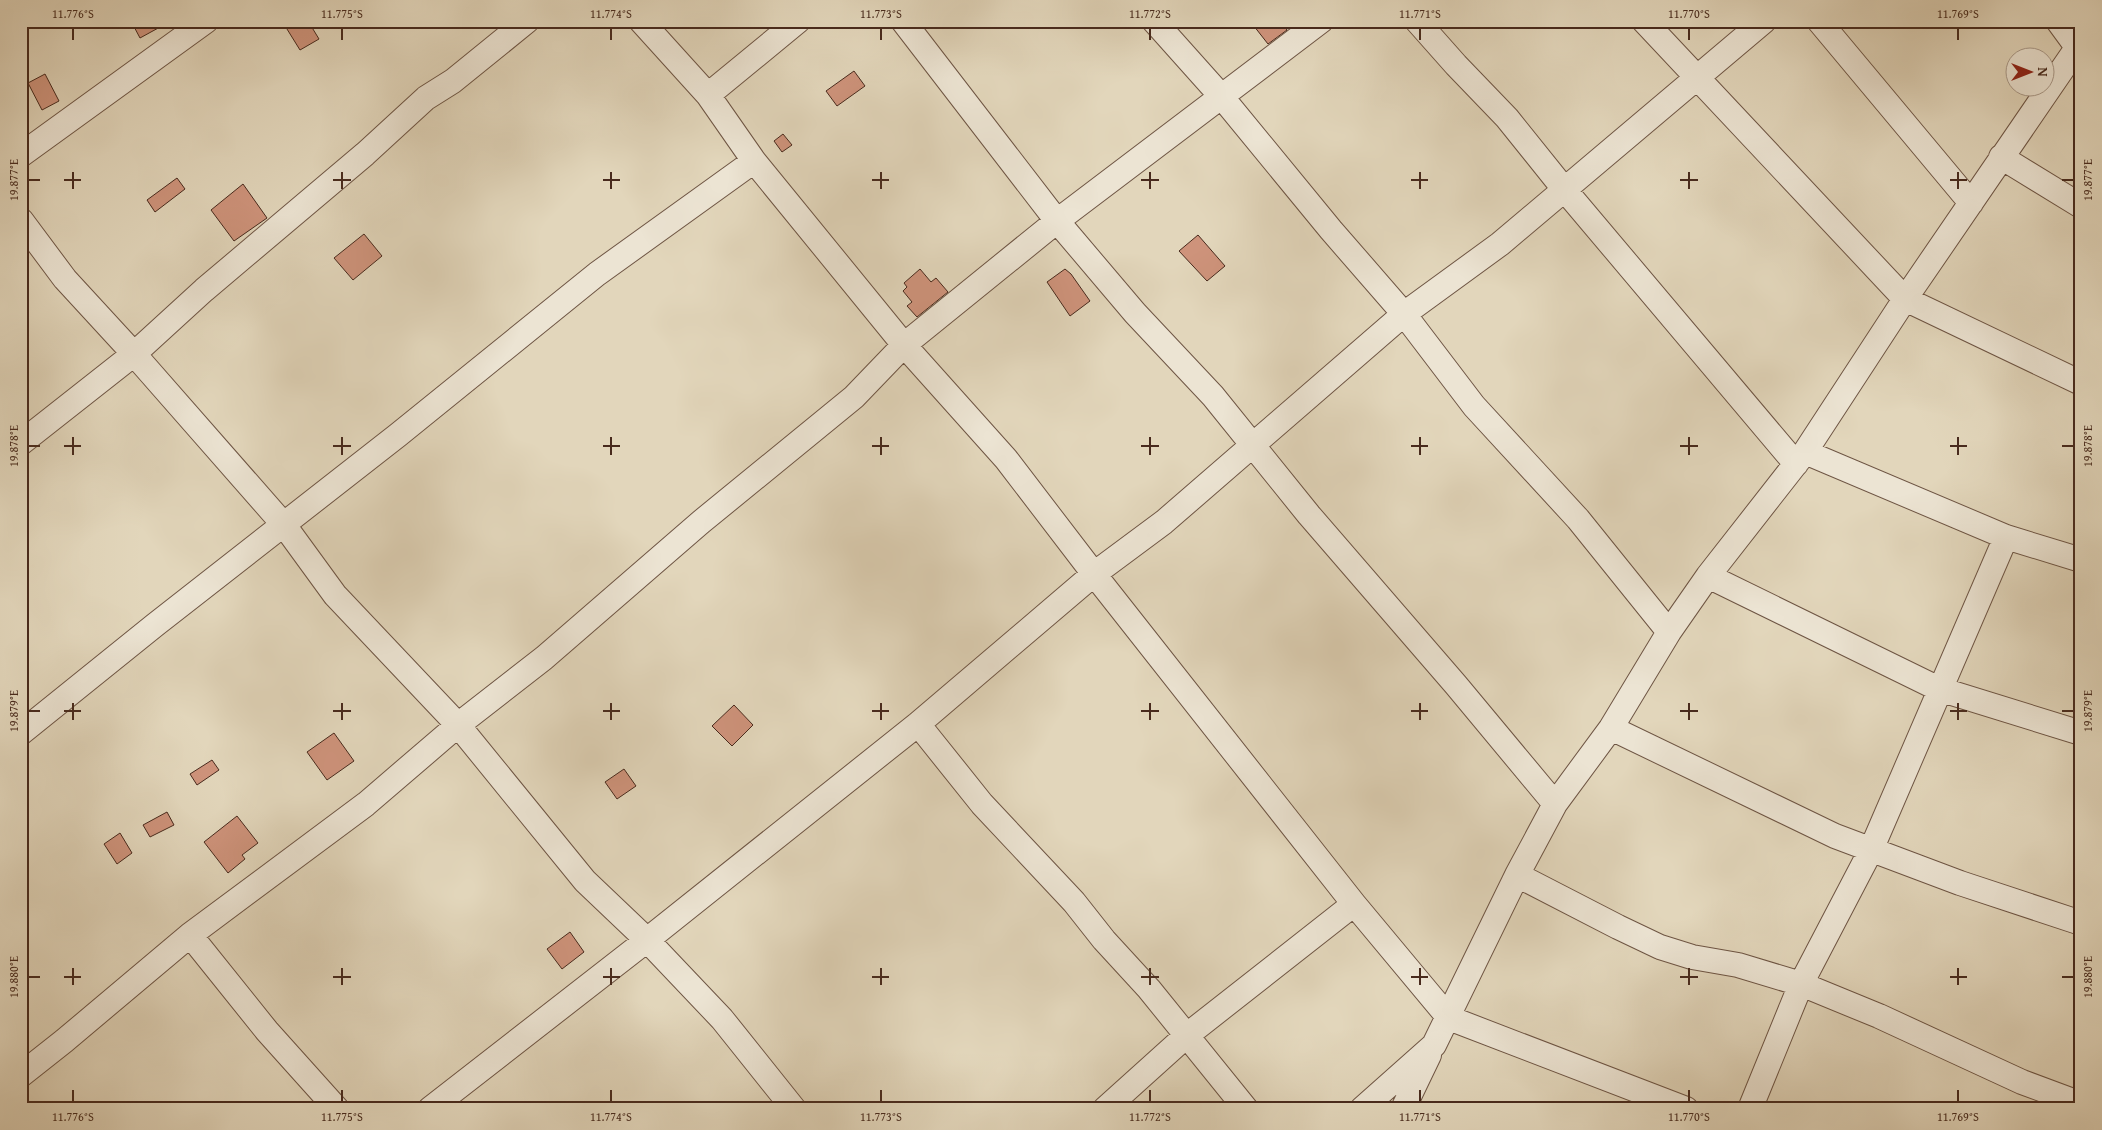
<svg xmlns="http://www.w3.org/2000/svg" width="2102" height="1130" viewBox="0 0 2102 1130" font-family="'Gentium Book Plus',serif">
	<rect width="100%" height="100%" fill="#e2d6bb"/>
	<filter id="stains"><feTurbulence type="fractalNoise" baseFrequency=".004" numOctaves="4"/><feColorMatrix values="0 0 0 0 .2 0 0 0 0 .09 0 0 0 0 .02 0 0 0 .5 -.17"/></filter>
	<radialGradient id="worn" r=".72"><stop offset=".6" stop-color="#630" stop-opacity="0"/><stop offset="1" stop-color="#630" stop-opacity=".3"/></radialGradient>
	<!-- building -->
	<path fill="#ce937b" stroke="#482a1d" d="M131 21H171L140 38Z
		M282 21H308L319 39 300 50Z
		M1250 21H1280L1287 30 1268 44Z
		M854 71 865 86 837 106 826 91Z
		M45 74 59 101 42 110 28 83Z
		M783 134 792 145 782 152 774 141Z
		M177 178 185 189 155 212 147 200Z
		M243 184 267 218 234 241 211 210Z
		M364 234 382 256 353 280 334 258Z
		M1198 235 1225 266 1207 281 1179 251Z
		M920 269 931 282 936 278 948 292 917 317 907 306 912 302 903 291 907 287 904 283Z
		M1065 269 1071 274 1090 301 1070 316 1047 282Z
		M734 705 753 725 732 746 712 726Z
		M334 733 354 761 327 780 307 752Z
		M212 760 219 770 197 785 190 774Z
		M624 769 636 786 617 799 605 782Z
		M167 812 174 825 150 837 143 825Z
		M237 816 258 843 242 855 245 859 228 873 204 842Z
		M120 833 132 853 117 864 104 844Z
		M570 932 584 952 562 969 547 949Z"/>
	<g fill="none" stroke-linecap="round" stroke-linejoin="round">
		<!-- minor casing -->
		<g stroke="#6e5544" stroke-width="26">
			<path id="minor" d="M641 21 708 95 754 161 904 345 1006 459 1094 574 1354 904 1449 1018 1686 1109
				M903 21 1057 221 1135 313 1213 396 1309 515 1456 685 1555 804
				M1154 21 1221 96 1331 230 1404 314 1474 406 1578 519 1669 632
				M1417 21 1456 65 1507 118 1564 189 1796 464
				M1644 21 1905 299 2081 383
				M1819 21 1971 203
				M2058 21 2077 47
				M708 95 798 21
				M21 155 206 21
				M2001 157 2081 206
				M21 220 65 279 134 354 284 525 335 595 458 725 585 881 647 940 722 1019 794 1109
				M21 443 134 354 204 290 365 154 426 98 453 81 527 21
				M1805 452 2006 537 2081 560
				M1708 576 1939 689 2081 733
				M918 724 982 804 1074 902 1104 940 1149 989 1246 1109
				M1611 728 1835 836 1960 883 2081 923
				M21 733 155 625 398 435 597 274 754 161
				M1517 875 1618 927 1660 947 1692 957 1738 965 1801 984 1879 1016 2022 1082 2081 1104
				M190 935 267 1031 337 1109
				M21 1075 64 1041 190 935 366 804 458 725 544 658 701 522 854 397 904 345 1057 221 1321 21
				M430 1109 647 940 918 724 1094 574 1164 522 1404 314 1500 244 1764 21
				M1105 1109 1186 1036 1354 904
				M1362 1109 1434 1045 1517 875 1555 804 1611 728 1669 632 1708 576 1805 452 1905 299 2081 42
				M1403 1109 1429 1055
				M1750 1109 1801 984 1871 850 2006 537"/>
		</g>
		<!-- minor -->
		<use href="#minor" stroke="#ece4d3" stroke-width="24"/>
	</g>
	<!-- ticks -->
	<path fill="none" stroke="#482a1d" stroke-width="2" d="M73 28V40M342 28V40M611 28V40M881 28V40M1150 28V40M1420 28V40M1689 28V40M1958 28V40M73 172V189M342 172V189M611 172V189M881 172V189M1150 172V189M1420 172V189M1689 172V189M1958 172V189M28 180H40M64 180H81M333 180H351M603 180H620M872 180H889M1141 180H1159M1411 180H1428M1680 180H1698M1950 180H1967M2062 180H2074M73 437V455M342 437V455M611 437V455M881 437V455M1150 437V455M1420 437V455M1689 437V455M1958 437V455M28 446H40M64 446H81M333 446H351M603 446H620M872 446H889M1141 446H1159M1411 446H1428M1680 446H1698M1950 446H1967M2062 446H2074M73 703V720M342 703V720M611 703V720M881 703V720M1150 703V720M1420 703V720M1689 703V720M1958 703V720M28 711H40M64 711H81M333 711H351M603 711H620M872 711H889M1141 711H1159M1411 711H1428M1680 711H1698M1950 711H1967M2062 711H2074M73 968V985M342 968V985M611 968V985M881 968V985M1150 968V985M1420 968V985M1689 968V985M1958 968V985M28 977H40M64 977H81M333 977H351M603 977H620M872 977H889M1141 977H1159M1411 977H1428M1680 977H1698M1950 977H1967M2062 977H2074M73 1090V1102M342 1090V1102M611 1090V1102M881 1090V1102M1150 1090V1102M1420 1090V1102M1689 1090V1102M1958 1090V1102"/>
	<!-- margin -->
	<rect width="2102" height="1130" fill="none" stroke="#e2d6bb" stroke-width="55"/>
	<!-- north arrow -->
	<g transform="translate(2030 72) rotate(90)"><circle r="24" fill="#ece4d3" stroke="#aa9a8a"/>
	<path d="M0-4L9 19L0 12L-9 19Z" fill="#8f2418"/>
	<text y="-8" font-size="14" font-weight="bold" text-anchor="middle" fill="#482a1d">N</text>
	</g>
	<rect x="28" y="28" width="2046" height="1074" fill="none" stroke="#482a1d" stroke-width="2"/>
	<g font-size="12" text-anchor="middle" fill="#482a1d">
		<text x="73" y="18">11.776°S</text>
		<text x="342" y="18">11.775°S</text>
		<text x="611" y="18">11.774°S</text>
		<text x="881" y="18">11.773°S</text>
		<text x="1150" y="18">11.772°S</text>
		<text x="1420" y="18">11.771°S</text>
		<text x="1689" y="18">11.770°S</text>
		<text x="1958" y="18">11.769°S</text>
		<text transform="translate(2088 180) rotate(-90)" y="4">19.877°E</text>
		<text transform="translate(14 180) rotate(-90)" y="4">19.877°E</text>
		<text transform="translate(2088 446) rotate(-90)" y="4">19.878°E</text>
		<text transform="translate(14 446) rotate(-90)" y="4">19.878°E</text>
		<text transform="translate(2088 711) rotate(-90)" y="4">19.879°E</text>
		<text transform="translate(14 711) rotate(-90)" y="4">19.879°E</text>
		<text transform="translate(2088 977) rotate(-90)" y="4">19.880°E</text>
		<text transform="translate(14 977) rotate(-90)" y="4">19.880°E</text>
		<text x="73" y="1121">11.776°S</text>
		<text x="342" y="1121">11.775°S</text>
		<text x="611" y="1121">11.774°S</text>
		<text x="881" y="1121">11.773°S</text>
		<text x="1150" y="1121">11.772°S</text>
		<text x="1420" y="1121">11.771°S</text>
		<text x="1689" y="1121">11.770°S</text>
		<text x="1958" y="1121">11.769°S</text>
	</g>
	<rect width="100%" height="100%" filter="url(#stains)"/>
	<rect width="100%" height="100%" fill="url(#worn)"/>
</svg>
